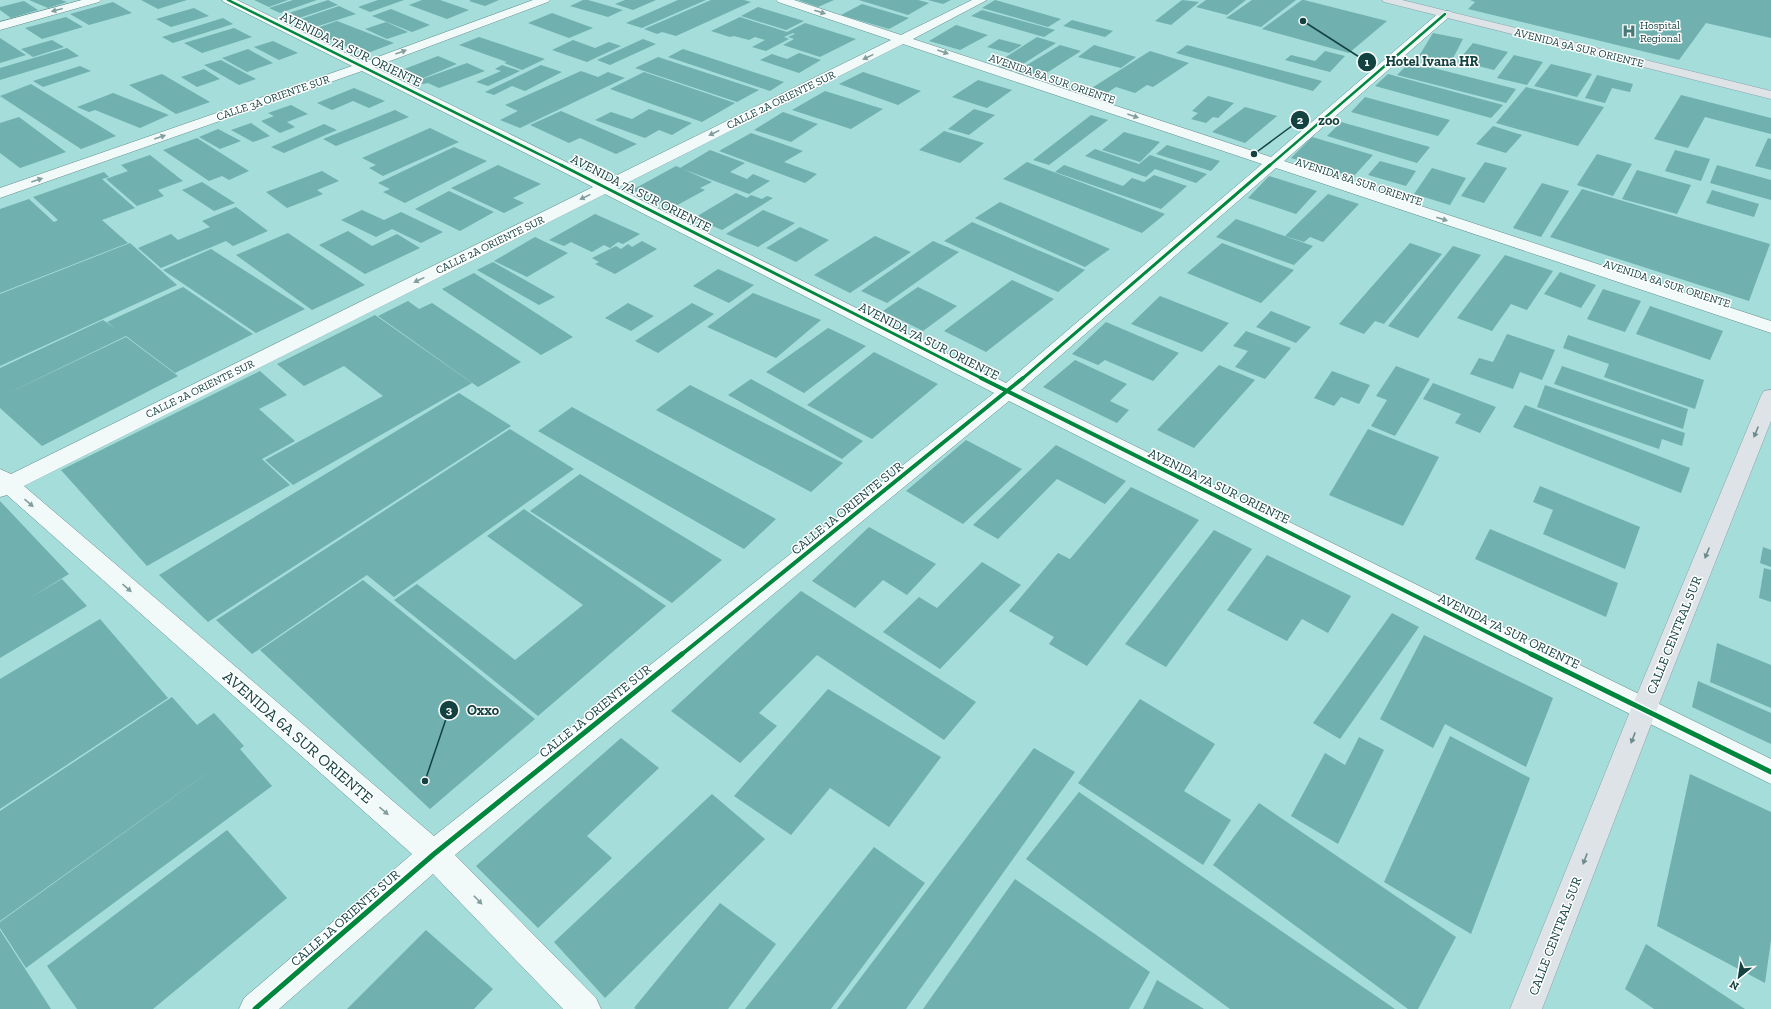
<svg xmlns="http://www.w3.org/2000/svg" width="1771" height="1009" viewBox="0 0 1771 1009" font-family="'Zilla Slab',serif">
	<rect width="100%" height="100%" fill="#a4ddda"/>
	<!-- building -->
	<path fill="#70b0ae" d="M29 0H61L67 2 48 8Z
		M141 0H187L158 9Z
		M254 0H288L269 7Z
		M293 0H317L280 13 269 8Z
		M328 0 338 5 296 19 286 14Z
		M378 0H404L370 12 358 7Z
		M422 0H440L469 10 447 19 409 5Z
		M471 0H499L485 6 469 1Z
		M583 0H588L623 10 608 17 570 6Z
		M625 0H656L633 10 615 4Z
		M678 0H706L642 28 626 23Z
		M711 0H744L751 2 676 36 662 32 657 34 644 29Z
		M798 0H834L818 7Z
		M859 0H918L929 3 908 15Z
		M928 0H951L943 4Z
		M995 0 1061 19 1048 27 982 8Z
		M1182 0 1199 2 1171 25 1155 21Z
		M1206 0H1246L1227 15 1196 7Z
		M1252 0H1296L1261 27 1226 18Z
		M1302 0H1304L1387 21 1349 53 1262 29Z
		M1771 0V38L1706 23 1679 60 1468 9 1475 2 1470 0Z
		M24 1 38 10 11 18 0 10V7Z
		M113 2 132 13 89 25 70 14Z
		M862 4 909 18 889 29 841 15Z
		M339 6 356 14 312 28 295 21Z
		M758 7 804 21 786 30 741 16Z
		M194 8 209 16 171 27 156 19Z
		M391 9 430 25 412 32 372 16Z
		M982 10 1055 30 1044 37 971 16Z
		M552 13 593 28 569 38 528 23Z
		M66 17 83 27 42 39 25 28Z
		M740 17 787 32 805 23 856 39 820 57 783 45 794 39 788 37 795 34 793 33 784 37 789 39 766 51 752 47 765 40 755 37 749 40 734 36 730 37 711 31Z
		M223 18 233 24 173 43 162 37Z
		M1072 20 1113 31 1105 37 1063 26Z
		M337 21 394 43 365 54 308 31Z
		M386 22 408 32 387 39 365 29Z
		M956 25 988 35 960 50 929 41Z
		M234 28 252 37 202 53 184 43Z
		M1433 33 1463 39 1451 62 1419 56Z
		M479 37 545 59 522 70 504 63 507 62 459 45Z
		M1037 37 1056 43 1012 71 999 67 1003 64 998 62Z
		M0 38 26 55 0 63Z
		M643 39 656 44 610 65 597 60Z
		M999 39 1022 45 1009 53 987 47Z
		M52 40 64 47 33 57 21 49Z
		M573 40 595 48 609 42 621 46 587 62 552 50Z
		M273 41 298 53 279 60 254 47Z
		M1473 43 1508 52 1494 70 1458 61Z
		M1060 45 1081 51 1037 79 1015 72Z
		M1094 45 1136 57 1121 68 1078 57Z
		M1187 45 1322 81 1313 91 1176 53Z
		M67 48 79 56 0 80V68Z
		M248 49 273 63 247 72 222 58Z
		M683 49 784 82 770 91 668 57Z
		M1150 51 1189 63 1153 87 1147 85 1135 93 1116 87 1102 96 1087 91Z
		M1325 51 1345 56 1330 72 1285 60 1291 55 1315 61Z
		M799 53 821 60 799 73 760 60 772 54 787 59Z
		M1514 55 1543 62 1527 85 1497 78Z
		M438 56 457 64 421 79 402 70Z
		M658 57 759 90 737 102 635 68Z
		M221 60 256 79 239 85 204 65Z
		M1410 62 1516 89 1506 103 1397 75Z
		M467 63 485 71 439 88 428 83 423 84 417 81Z
		M1551 64 1592 74 1577 97 1534 86Z
		M502 65 520 71 488 86 476 82 501 71 495 69Z
		M541 65 562 72 525 91 512 86 494 95 485 92Z
		M80 66 91 71 43 87 33 81Z
		M204 69 220 79 197 87 181 77Z
		M581 71 598 77 608 72 625 78 520 128 500 120 518 111 505 105Z
		M644 72 735 103 702 122 610 89Z
		M863 72 921 91 898 105 839 84Z
		M162 74 210 102 176 114 129 85Z
		M1388 74 1503 105 1491 118 1375 86Z
		M1597 75 1633 84 1630 92 1612 88 1605 103 1585 98Z
		M978 80 1012 90 987 108 952 97Z
		M31 84 116 136 81 149 0 96Z
		M1526 87 1604 107 1578 146 1496 123Z
		M354 88 385 101 369 108 353 101 332 110 317 103Z
		M825 91 883 109 851 129 792 110Z
		M113 93 169 115 140 128 95 110 89 112 77 107Z
		M1681 95 1771 118V134L1705 117 1688 148 1654 139Z
		M1208 96 1234 103 1218 118 1213 117 1206 123 1191 119 1198 113 1192 111Z
		M1365 97 1450 120 1438 136 1351 112Z
		M291 105 308 114 287 122 295 127 280 133 261 121 274 116 268 113Z
		M1245 107 1277 116 1245 143 1212 132Z
		M649 109 692 123 672 135 659 130 645 138 595 120 611 112 632 119Z
		M974 109 995 115 969 135 948 129Z
		M395 110 409 117 336 146 323 139Z
		M561 111 637 144 616 154 580 138 569 143 530 125Z
		M783 112 818 124 791 142 754 130Z
		M1091 115 1108 120 1049 165 1033 160Z
		M19 117 66 152 20 168 0 153V123Z
		M1341 122 1430 147 1417 163 1327 136Z
		M251 123 270 136 253 142 231 130Z
		M324 124 337 130 284 153 271 147Z
		M1493 126 1522 135 1506 153 1476 144Z
		M430 128 459 142 383 176 369 168 376 165 362 158Z
		M218 129 241 141 220 149 199 137Z
		M944 131 984 143 960 163 919 150Z
		M1124 132 1160 142 1140 162 1102 150Z
		M751 133 803 151 784 162 817 174 805 183 719 151Z
		M1312 137 1373 155 1353 177 1291 158Z
		M197 138 249 171 229 180 222 176 209 181 163 150Z
		M1768 138 1771 139V170L1755 166Z
		M1167 145 1220 161 1211 171 1156 154Z
		M454 147 487 161 405 203 383 192 390 189 378 183Z
		M1095 149 1139 164 1150 155 1207 174 1196 183 1155 169 1146 177 1085 156Z
		M710 150 745 163 730 172 747 179 753 174 770 181 749 194 680 168Z
		M1675 150 1710 159 1701 181 1665 171Z
		M1597 154 1632 164 1613 196 1577 185Z
		M150 155 183 181 158 190 164 196 137 206 106 179 128 171 121 165Z
		M1380 161 1416 171 1406 186 1368 175Z
		M1027 162 1165 214 1142 233 1003 179Z
		M1485 162 1507 168 1484 203 1461 196Z
		M498 165 541 184 513 198 524 203 504 213 451 188Z
		M1064 165 1123 186 1132 178 1144 182 1154 175 1187 186 1161 209 1055 172Z
		M1717 165 1771 180V200L1710 183Z
		M676 166 712 182 700 188 705 190 672 208 632 190Z
		M1432 168 1466 178 1450 205 1414 194Z
		M1637 170 1691 185 1677 214 1622 199Z
		M322 171 339 181 317 190 323 194 287 208 266 192Z
		M104 172 109 177 102 179 135 208 102 220 128 243 0 293V209L29 199 54 222 58 220 33 197Z
		M1269 176 1317 191 1296 214 1248 198Z
		M202 182 235 203 214 211 182 190Z
		M1542 183 1569 191 1541 237 1513 228Z
		M1582 189 1770 244 1749 301 1550 237Z
		M1712 190 1759 204 1754 217 1706 203Z
		M449 191 494 212 460 231 415 209Z
		M736 193 747 198 751 195 762 199 767 196 773 198 722 230 694 218Z
		M1328 194 1359 204 1323 242 1310 237 1304 242 1285 236Z
		M1000 202 1110 249 1085 267 975 218Z
		M236 207 268 231 233 246 226 241 161 268 138 248 171 234 178 240 210 227 202 221Z
		M362 210 384 220 401 212 443 232 421 243 392 229 376 237 341 220Z
		M763 210 795 223 758 247 726 234Z
		M595 214 640 234 623 244 618 242 610 248 604 245 592 252 571 242 564 246 549 240Z
		M1236 219 1313 246 1294 265 1216 237Z
		M972 222 1085 270 1058 292 944 241Z
		M800 227 829 240 796 262 766 248Z
		M348 231 372 246 397 234 420 248 365 274 319 245Z
		M288 233 365 285 312 310 236 255Z
		M875 236 911 252 850 293 814 275Z
		M535 237 568 253 527 277 494 261Z
		M642 241 657 249 615 274 595 264 599 262 592 258 616 246 621 249 628 244 632 247Z
		M933 241 959 252 887 303 861 291Z
		M130 243 177 285 0 366V294Z
		M1222 243 1294 270 1261 303 1187 273Z
		M1410 243 1442 254 1384 324 1375 321 1364 334 1339 324Z
		M1453 246 1481 255 1418 338 1388 326Z
		M211 249 305 309 256 333 163 270Z
		M1505 255 1553 271 1527 310 1511 304 1492 331 1457 318Z
		M493 262 555 297 539 305 477 270Z
		M718 269 754 285 729 303 693 286Z
		M1560 272 1596 285 1581 308 1544 294Z
		M474 273 573 337 541 355 442 289Z
		M1012 280 1054 299 986 352 944 331Z
		M183 287 253 334 175 373 126 336 0 397V368L103 320 116 329 107 322Z
		M918 287 957 306 923 331 883 311Z
		M1603 289 1641 301 1625 332 1587 319Z
		M753 293 821 320 776 358 707 327Z
		M1160 296 1229 323 1202 352 1131 324Z
		M408 301 419 309 432 303 521 362 478 387 378 316Z
		M628 303 654 316 631 331 605 318Z
		M692 303 714 314 658 353 635 341Z
		M1650 306 1723 331 1710 360 1636 334Z
		M1271 311 1311 327 1296 343 1256 327Z
		M375 315 472 383 293 485 265 460 383 396 344 366 304 386 277 364Z
		M1106 322 1179 353 1153 381 1105 360 1098 365 1072 354Z
		M828 328 866 346 804 393 766 372Z
		M1246 331 1291 348 1265 379 1235 367 1248 351 1233 346Z
		M1507 334 1555 350 1542 380 1520 372 1513 389 1470 374 1479 358 1493 362Z
		M1568 335 1704 380 1695 409 1604 377 1609 364 1563 348Z
		M126 337 178 376 42 446 0 408V397Z
		M874 352 938 384 872 439 807 405Z
		M1075 360 1127 384 1110 401 1129 410 1117 423 1043 387Z
		M1219 365 1255 380 1194 448 1157 430Z
		M1396 366 1430 379 1395 436 1371 426 1387 400 1376 396Z
		M1562 366 1688 409 1683 429 1554 384Z
		M260 371 287 395 259 409 295 441 262 459 290 485 147 566 61 470Z
		M1332 371 1370 385 1359 404 1341 397 1334 406 1314 398Z
		M751 379 863 441 842 459 728 395Z
		M1433 383 1496 407 1480 433 1455 423 1461 414 1423 399Z
		M690 385 843 463 811 492 656 410Z
		M1545 385 1685 433 1682 446 1662 439 1659 449 1537 407Z
		M459 393 511 426 208 622 159 575Z
		M1525 405 1690 468 1681 493 1513 427Z
		M572 407 776 519 744 549 538 431Z
		M510 429 574 469 394 597 367 575 252 654 216 620Z
		M1368 429 1439 457 1403 526 1329 495Z
		M966 440 1022 469 963 524 906 491Z
		M1056 445 1126 481 1105 504 1057 479 998 539 973 525Z
		M580 474 722 560 672 603 530 511Z
		M1540 486 1640 527 1625 569 1543 534 1553 510 1533 502Z
		M1131 487 1199 520 1087 666 1049 644 1054 637 1009 611 1058 553 1070 559Z
		M0 501 69 574 28 599 62 579 87 606 0 658Z
		M524 509 666 606 538 716 394 600 417 584 515 660 583 605 487 536Z
		M869 527 936 564 907 595 883 580 855 608 812 581Z
		M1490 529 1618 583 1606 617 1475 559Z
		M1214 530 1252 549 1166 667 1125 644Z
		M1763 547 1771 550V567L1760 563Z
		M1267 555 1351 596 1328 633 1302 619 1287 641 1227 610Z
		M982 562 1021 585 940 669 883 632 919 597 937 608Z
		M1764 568 1771 570V602L1759 598Z
		M363 580 535 719 430 809 260 650Z
		M801 591 976 702 944 740 817 655 759 713 777 726 740 763 671 711Z
		M1392 613 1419 627 1340 739 1313 723Z
		M100 619 168 698 0 809V679Z
		M1424 635 1553 698 1526 767 1445 724 1433 748 1380 719Z
		M1717 643 1771 665V708L1710 682Z
		M1698 681 1771 713V744L1692 707Z
		M828 689 941 757 889 827 830 788 791 835 734 796Z
		M172 697 197 725 214 713 244 746 240 749 272 786 26 968 0 928V922L232 755 0 921V811Z
		M1140 699 1215 744 1184 791 1231 820 1203 865 1078 783Z
		M1450 736 1530 778 1471 934 1384 882Z
		M1359 737 1384 750 1338 844 1291 816 1325 753 1345 765Z
		M621 738 659 768 587 836 612 858 538 928 476 866Z
		M1034 748 1075 772 906 1009H837Z
		M1690 774 1771 812V940L1765 983 1657 926Z
		M1079 792 1395 1009H1230L1026 859Z
		M712 794 765 839 605 998 554 942Z
		M1259 803 1456 937 1418 1009H1408L1213 865Z
		M227 830 287 898 153 1009H77L47 966Z
		M874 847 925 883 831 1009H745Z
		M1015 879 1150 972 1129 1009H923Z
		M720 903 776 944 728 1009H636L634 1008Z
		M0 930 51 1009H0Z
		M426 930 493 989 474 1009H347Z
		M1646 944 1745 1009H1654L1625 989Z
		M1157 980 1204 1009H1143Z"/>
	<g fill="none" stroke-linecap="round" stroke-linejoin="round">
		<!-- minor casing -->
		<g stroke="#618d8b" stroke-width="1">
			<path id="minor" d="M82 0H101L99 2 0 30V22Z
				M222 0H237L364 62 533 0H550L548 2 374 67 605 181 891 40 778 2 776 0H794L901 35 972 0H987L913 39 1271 157 1441 11H1449L1451 14 1449 17 1284 161 1771 321V333L1276 168 1021 390 1771 759V784L1477 638 1009 401 455 855 596 998 601 1009H563L433 874 279 1009H239L244 998 412 854 7 495 0 497V469L11 474 593 187 362 71 0 198V188L352 66 224 2ZM903 44 1262 164 1006 383 617 188ZM605 194 994 393 434 836 24 486Z"/>
		</g>
		<!-- major casing -->
		<g stroke="#8ba3aa" stroke-width="1">
			<path id="major" d="M1382 0H1402L1771 91V99L1384 2Z
				M1771 390V421L1657 709 1542 1009H1510L1631 709 1761 396 1764 391Z"/>
		</g>
		<!-- minor -->
		<use href="#minor" fill="#f1faf9" fill-rule="evenodd"/>
		<!-- major -->
		<use href="#major" fill="#dde3e7" fill-rule="evenodd"/>
		<!-- cycleway-far3 casing -->
		<g stroke="#fff" stroke-width="4">
			<path id="cycleway-far3" d="M228 0 563 166
				M1269 166 1445 14"/>
		</g>
		<!-- cycleway-far2 casing -->
		<g stroke="#fff" stroke-width="5">
			<path id="cycleway-far2" d="M561 165 983 379
				M1022 379 1270 165"/>
		</g>
		<!-- cycleway-far1 casing -->
		<g stroke="#fff" stroke-width="6">
			<path id="cycleway-far1" d="M981 378 1533 655
				M681 655 1023 378"/>
		</g>
		<!-- cycleway casing -->
		<g stroke="#fff" stroke-width="8">
			<path id="cycleway" d="M1531 654 1771 772
				M255 1009 434 854 682 654"/>
		</g>
		<!-- cycleway-far3 -->
		<use href="#cycleway-far3" stroke="#00873e" stroke-width="2.5"/>
		<!-- cycleway-far2 -->
		<use href="#cycleway-far2" stroke="#00873e" stroke-width="3"/>
		<!-- cycleway-far1 -->
		<use href="#cycleway-far1" stroke="#00873e" stroke-width="4"/>
		<!-- cycleway -->
		<use href="#cycleway" stroke="#00873e" stroke-width="5"/>
	</g>
	<!-- one-way arrows -->
	<defs><path id="oneway-solid" d="M-6-.8H1V-3.2L6.5 0L1 3.2V.8H-6Z"/></defs>
	<g fill="#829e9c">
		<use href="#oneway-solid" transform="translate(57 10) rotate(165)"/>
		<use href="#oneway-solid" transform="translate(820 12) rotate(18)"/>
		<use href="#oneway-solid" transform="translate(401 52) rotate(-20)"/>
		<use href="#oneway-solid" transform="translate(943 52) rotate(19)"/>
		<use href="#oneway-solid" transform="translate(868 57) rotate(154)"/>
		<use href="#oneway-solid" transform="translate(1133 116) rotate(19)"/>
		<use href="#oneway-solid" transform="translate(714 133) rotate(154)"/>
		<use href="#oneway-solid" transform="translate(160 137) rotate(-19)"/>
		<use href="#oneway-solid" transform="translate(37 180) rotate(-19)"/>
		<use href="#oneway-solid" transform="translate(585 197) rotate(154)"/>
		<use href="#oneway-solid" transform="translate(1442 219) rotate(18)"/>
		<use href="#oneway-solid" transform="translate(419 280) rotate(154)"/>
		<use href="#oneway-solid" transform="translate(29 503) rotate(41)"/>
		<use href="#oneway-solid" transform="translate(127 588) rotate(41)"/>
		<use href="#oneway-solid" transform="translate(384 811) rotate(41)"/>
		<use href="#oneway-solid" transform="translate(478 900) rotate(46)"/>
	</g>
	<g fill="#6e8a8b">
		<use href="#oneway-solid" transform="translate(1756 432) rotate(112)"/>
		<use href="#oneway-solid" transform="translate(1707 553) rotate(112)"/>
		<use href="#oneway-solid" transform="translate(1633 738) rotate(111)"/>
		<use href="#oneway-solid" transform="translate(1585 859) rotate(111)"/>
	</g>
	<!-- icons -->
	<defs>
		<g id="hospital-bare" transform="scale(1.08)"><path d="M-5-5h3v3.5h4V-5h3V5h-3V1.5h-4V5h-3Z" fill="#467876" stroke="#fff" stroke-width="2.5" paint-order="stroke"/></g>
	</defs>
	<g fill-rule="evenodd">
		<use href="#hospital-bare" x="1629" y="31"/>
	</g>
	<g text-anchor="middle" dominant-baseline="central" stroke-width="3" stroke-linejoin="round" paint-order="stroke">
		<!-- far-poi labels -->
		<g font-size="11" fill="#144240" stroke="#fff" text-anchor="start">
			<text x="1640" y="25">Hospital<tspan x="1640" dy="13">Regional</tspan></text>
		</g>
		<!-- far-street labels -->
		<g font-size="11" fill="#144240" stroke="#fff">
			<text transform="translate(1579 48) rotate(14)">AVENIDA 9A SUR ORIENTE</text>
			<text transform="translate(1052 79) rotate(19)">AVENIDA 8A SUR ORIENTE</text>
			<text transform="translate(273 98) rotate(-19)">CALLE 3A ORIENTE SUR</text>
			<text transform="translate(781 100) rotate(-26)">CALLE 2A ORIENTE SUR</text>
			<text transform="translate(1359 182) rotate(18)">AVENIDA 8A SUR ORIENTE</text>
			<text transform="translate(490 245) rotate(-26)">CALLE 2A ORIENTE SUR</text>
			<text transform="translate(1667 284) rotate(18)">AVENIDA 8A SUR ORIENTE</text>
			<text transform="translate(200 389) rotate(-26)">CALLE 2A ORIENTE SUR</text>
		</g>
		<!-- street labels -->
		<g font-size="13" fill="#144240" stroke="#fff">
			<text transform="translate(351 49) rotate(26)">AVENIDA 7A SUR ORIENTE</text>
			<text transform="translate(641 193) rotate(27)">AVENIDA 7A SUR ORIENTE</text>
			<text transform="translate(929 341) rotate(27)">AVENIDA 7A SUR ORIENTE</text>
			<text transform="translate(1219 486) rotate(26)">AVENIDA 7A SUR ORIENTE</text>
			<text transform="translate(847 508) rotate(-39)">CALLE 1A ORIENTE SUR</text>
			<text transform="translate(1509 631) rotate(26)">AVENIDA 7A SUR ORIENTE</text>
			<text transform="translate(1674 635) rotate(-68)">CALLE CENTRAL SUR</text>
			<text transform="translate(595 711) rotate(-39)">CALLE 1A ORIENTE SUR</text>
			<text transform="translate(345 918) rotate(-41)">CALLE 1A ORIENTE SUR</text>
			<text transform="translate(1555 936) rotate(-69)">CALLE CENTRAL SUR</text>
		</g>
		<!-- near-street labels -->
		<g font-size="16" fill="#144240" stroke="#fff">
			<text transform="translate(298 737) rotate(41)">AVENIDA 6A SUR ORIENTE</text>
		</g>
	</g>
	<!-- callouts -->
	<path fill="none" stroke="#144240" stroke-width="1.5" d="M1303 21L1367 62M1254 154L1300 120M425 781L449 710"/>
	<g fill="#144240" stroke="#fff" stroke-width="1.5">
		<circle cx="1303" cy="21" r="4"/>
		<circle cx="1254" cy="154" r="4"/>
		<circle cx="425" cy="781" r="4"/>
		<circle cx="1367" cy="62" r="10"/>
		<circle cx="1300" cy="120" r="10"/>
		<circle cx="449" cy="710" r="10"/>
	</g>
	<g font-size="12" text-anchor="middle" font-weight="bold" fill="#fff">
		<text x="1367" y="66">1</text>
		<text x="1300" y="124">2</text>
		<text x="449" y="714">3</text>
	</g>
	<g font-size="14" text-anchor="middle" font-weight="bold" fill="#144240" stroke="#fff" stroke-width="3" stroke-linejoin="round" paint-order="stroke">
		<text x="1432" y="66">Hotel Ivana HR</text>
		<text x="1329" y="125">zoo</text>
		<text x="483" y="715">Oxxo</text>
	</g>
	<!-- north arrow -->
	<g transform="translate(1739 977) rotate(210)" stroke="#ffffff" stroke-width="3" paint-order="stroke">
	<path d="M0-3L7 15L0 10L-7 15Z" fill="#144240"/>
	<text y="-6" font-size="11" font-weight="bold" text-anchor="middle" fill="#144240">N</text>
	</g>
</svg>
